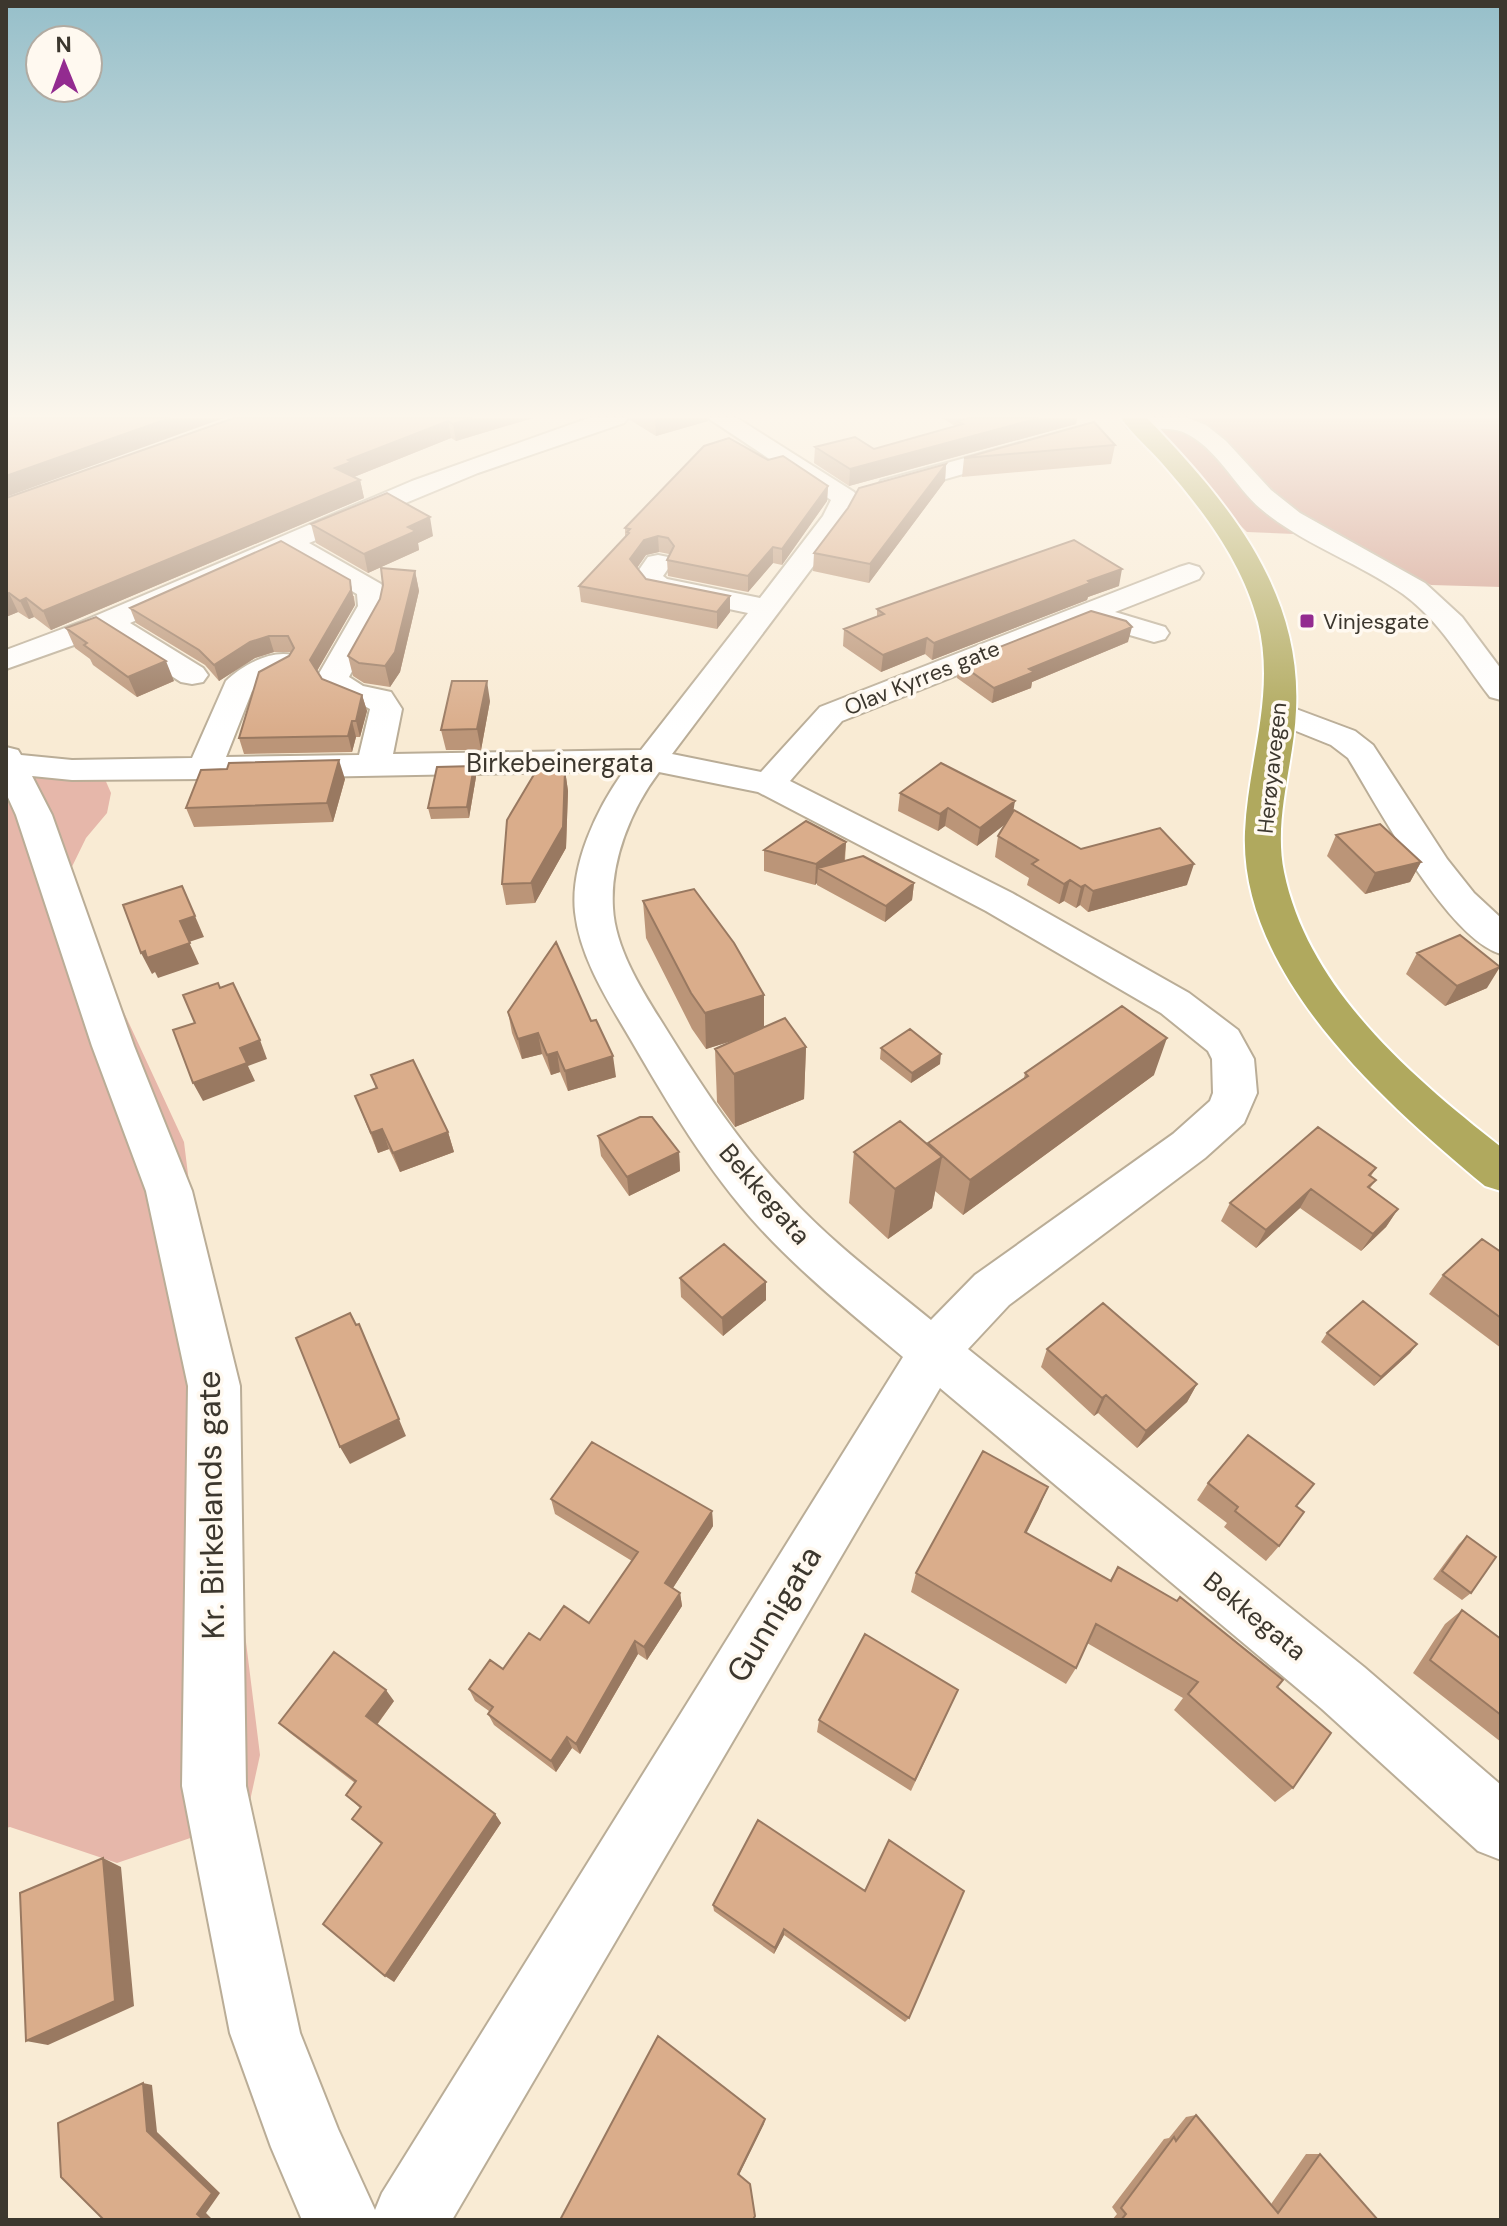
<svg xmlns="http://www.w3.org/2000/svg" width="1507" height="2226" viewBox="0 0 1507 2226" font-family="'DM Sans',sans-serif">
	<rect width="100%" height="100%" fill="#f9ebd4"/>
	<!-- green -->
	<path fill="#e6b7aa" d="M6 756 60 759 86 765 104 777 111 793 107 813 86 838 64 883 184 1142 260 1755 246 1819 117 1863 10 1827 6 1828Z"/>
	<!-- forest -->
	<path fill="#ce9788" d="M1132 418H1501V587L1431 585 1319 535 1247 532Z"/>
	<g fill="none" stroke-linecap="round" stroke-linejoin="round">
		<!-- minor casing -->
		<g stroke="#baad97" stroke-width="4">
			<path id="minor" d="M589 418H628L624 423 478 473 309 543 381 584C398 607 361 654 349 677L363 686 391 692 402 709 393 754 641 750 748 613 648 592 634 577 648 557 658 555 668 557 672 563 663 576 667 579 760 598 823 516 831 500 708 418H737L854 492 858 498 845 524 672 754 761 772 820 707 1179 567 1189 564 1199 567 1203 573 1199 579 1115 612 1165 627 1169 633 1165 639 1154 642 1088 623 842 721 790 781 1012 893 1189 993 1238 1030 1254 1059 1257 1093 1244 1123 1205 1158 1009 1305 968 1349 1364 1667 1501 1785V1860L1478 1851 1322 1709 940 1388 452 2220H302L271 2147 230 2033 182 1786 188 1386 146 1191 92 1046 16 815 6 793V747L18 750 21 755 72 760 192 758 226 681C241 666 270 650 292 655L296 662 292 669 252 691 226 757 359 755 370 709C348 696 332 705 317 677L358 606 357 594 286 553 130 623 203 668 208 675 203 682 192 684 181 682 105 634 6 669V650L81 622 412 481ZM624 771C597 808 570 865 575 912 580 958 608 1001 631 1040 668 1104 708 1171 758 1226 802 1274 853 1315 903 1357L382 2193 375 2210 338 2129 300 2033 246 1786 240 1386 192 1191 134 1046 52 815 32 776 72 780 204 779ZM659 772 758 792 986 911 1161 1013 1208 1051 1212 1059 1213 1093 1210 1101 1173 1134 975 1275 931 1320C882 1280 831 1242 789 1196 740 1145 700 1084 663 1024 642 991 615 948 613 908 610 861 631 809 659 772Z
				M1128 418H1188L1206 425 1226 441 1271 490 1300 513 1425 583 1462 617 1501 669V700L1490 697C1462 661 1440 621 1403 594 1358 562 1304 545 1261 509 1235 487 1216 446 1183 432 1166 425 1146 432 1128 428L1125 423Z
				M1020 443 1029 445 1032 450 1029 455 890 495 881 493 877 487 881 481Z
				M1280 703 1355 731 1373 745 1447 859 1474 893 1501 918V954C1448 939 1378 807 1348 758L1331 745 1269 720 1264 713 1269 706Z"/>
		</g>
		<!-- highway casing -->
		<g stroke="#fff" stroke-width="4">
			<path id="highway" d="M1121 418H1147C1226 500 1302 589 1296 710 1294 764 1273 818 1284 872 1308 989 1412 1077 1501 1147V1191L1485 1186C1385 1103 1239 975 1245 832 1248 761 1276 694 1258 622 1242 561 1203 510 1162 463 1149 448 1133 435 1121 418Z"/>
		</g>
		<!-- minor -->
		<use href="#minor" fill="#fff" fill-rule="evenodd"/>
		<!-- highway -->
		<use href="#highway" fill="#b0a95e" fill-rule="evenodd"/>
	</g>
	<!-- wall -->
	<path fill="#bb9578" d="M234 418H533L456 441 451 438 354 477 360 480 364 498 51 630 34 617 29 619 18 612 6 617V498Z
		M630 418H707L708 421 656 436 630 420Z
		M942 418H1077L1076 424 849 486 814 463 815 447 874 449 955 426Z
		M1115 445 1111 464 962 477 964 458Z
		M768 460 828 486 827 501 782 565 773 563 748 592 668 576 667 560 670 555 669 554 659 552 646 555 637 568 646 579 730 596V612L717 629 581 602 579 586 625 537V528Z
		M946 464 945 481 869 583 813 571 814 553 848 508Z
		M311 524 433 536 418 543 419 550 368 573 316 543Z
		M415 571 419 591 400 672 390 687 364 683 353 676 348 656Z
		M1119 586 1088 597 1087 600 932 660 925 654 881 672 843 646 844 629 877 617V609Z
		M354 596 355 605 317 671 322 679 362 695 367 711 360 737H356L352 752 244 754 239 738 291 652H274L255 658 219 681 205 665 136 623 130 608Z
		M66 628 174 681 137 697 93 665 90 659 75 648Z
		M1128 642 1032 682 1031 688 992 703 957 678 959 663Z
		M490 701 481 750H446L441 730Z
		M474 766 476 777 469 818 431 819 428 808Z
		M565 770 568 791 566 848 535 903 506 905 502 884Z
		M345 779 333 822 194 827 186 808Z
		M900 793 1013 812 1081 849 1187 885 1088 912 1080 905 1076 908 1064 901 1059 904 1027 885 1029 878 995 857 998 836 1006 823 977 846 945 826 938 831 898 811Z
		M1336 835 1421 862 1410 882 1365 894 1327 856Z
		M846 842 845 861 914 883 912 900 885 922 817 885V883L815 885 764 871V850Z
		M643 901 764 995V1028L806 1047 804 1099 735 1127 717 1102 715 1049 738 1039 706 1049 692 1029 646 938Z
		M1417 953 1487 988 1445 1006 1406 974Z
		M508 1012 616 1077 568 1091 560 1072 551 1075 542 1054 522 1059 512 1033Z
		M881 1048 940 1064 911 1083 880 1059Z
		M1025 1073 1154 1075 963 1215 935 1191 932 1208 888 1239 849 1203 854 1152 928 1145V1143L1024 1078Z
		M371 1075 448 1132 454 1152 400 1172 389 1149 378 1153 355 1096 376 1088Z
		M598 1136 679 1152 680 1171 629 1196 601 1156Z
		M1376 1168 1371 1176 1376 1180 1370 1188 1398 1209 1386 1227 1361 1251 1300 1208 1256 1248 1221 1221 1230 1203Z
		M1501 1252V1348L1429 1294 1443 1275Z
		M680 1278 766 1300 723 1336 681 1297Z
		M1327 1333 1417 1344 1410 1353 1374 1386 1321 1342Z
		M1047 1349 1197 1384 1187 1402 1137 1448 1098 1413 1094 1416 1041 1367Z
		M1208 1483 1296 1506 1279 1546 1266 1561 1224 1527 1227 1523 1197 1500Z
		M551 1499 712 1511 713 1526 673 1588 680 1593 682 1606 647 1660 638 1654 580 1754 572 1748 556 1772 494 1725 488 1714 489 1711 475 1701 469 1689 503 1669 540 1640 589 1623 632 1561 555 1514Z
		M1039 1508 1026 1533 1110 1580 1118 1567 1277 1687 1293 1788 1275 1802 1174 1710 1183 1698 1087 1643 1076 1668 1066 1684 911 1592 916 1573Z
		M1467 1536 1471 1593 1462 1600 1433 1579 1459 1544Z
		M1462 1610 1501 1639V1742L1413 1673 1445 1624Z
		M958 1690 911 1791 817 1732 819 1720Z
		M394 1701 377 1725 495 1814 501 1823 394 1982 381 1844 352 1819 360 1808 346 1795 355 1783 290 1733 279 1723Z
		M758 1820 909 2018 905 2022 784 1935 774 1954 714 1911 713 1905Z
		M1196 2115 1271 2204 1306 2154H1320L1378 2220H1112L1117 2214 1112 2207 1164 2139 1169 2138 1186 2117Z"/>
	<!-- shaded-wall -->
	<path fill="#997961" d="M170 418H224L6 497V476Z
		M472 418H533L456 441 453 424Z
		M659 418H707L708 421 656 436 655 419Z
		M1039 418H1077L1076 424 849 486 850 469Z
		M448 421 451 438 354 477 335 468 348 460Z
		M946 464 945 481 869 583 870 564Z
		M360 480 364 498 51 630 43 611Z
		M828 486 827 501 782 565V549Z
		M430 517 433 536 418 543 419 550 368 573 364 554 408 527Z
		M658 536 659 552 646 555 632 575 630 559 644 540Z
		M773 547V563L748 592V576Z
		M1122 569 1119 586 1088 597 1087 600 932 660 934 643 1088 581Z
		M415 571 419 591 400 672 390 687 385 666Z
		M350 580 355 605 314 676 310 660Z
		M9 593 18 612 6 617V595Z
		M730 596V612L717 629V612Z
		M26 598 34 617 29 619 20 601Z
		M1132 627 1128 642 1032 682 1031 688 992 703 994 688 1029 669Z
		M269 636 274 652 255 658 219 681 214 665 250 642Z
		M927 638 925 654 881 672 883 655Z
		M166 661 174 681 137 697 128 677Z
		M487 681 490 701 481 750 477 729Z
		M362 695 367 711 360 737 356 721Z
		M352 721 356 737 352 752 348 736Z
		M339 760 345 779 333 822 327 803Z
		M474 766 476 777 469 818 467 807Z
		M565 770 568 791 566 848 535 903 531 883Z
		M1015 801 1012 819 977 846 980 828Z
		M948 808 945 826 938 831 940 814Z
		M846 842 844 863 818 868 817 883 815 885 816 864Z
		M1421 862 1410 882 1365 894 1375 873Z
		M1194 864 1187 885 1088 912 1093 891Z
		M1070 880 1064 901 1059 904 1064 884Z
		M914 883 912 900 885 922 886 906Z
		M1085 885 1080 905 1076 908 1081 887Z
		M195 916 204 937 189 942 199 964 158 978 155 972 152 974 141 953 180 921Z
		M1500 967 1487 988 1445 1006 1457 986Z
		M764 995V1031L706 1049 705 1013Z
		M538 1033 542 1054 522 1059 518 1039Z
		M1167 1038 1154 1075 963 1215 970 1180Z
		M260 1040 267 1059 248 1066 255 1081 203 1101 193 1083 240 1048Z
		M806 1047 804 1099 735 1127 734 1074Z
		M557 1052 560 1072 551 1075 547 1055Z
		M941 1054 940 1064 911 1083 912 1073Z
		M613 1056 616 1077 568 1091 565 1071Z
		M382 1129 389 1149 378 1153 371 1133Z
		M448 1132 454 1152 400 1172 393 1153Z
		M679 1152 680 1171 629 1196 627 1177Z
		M942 1157 932 1208 888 1239 895 1189Z
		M1311 1189 1300 1208 1256 1248 1266 1230Z
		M1398 1209 1386 1227 1361 1251 1373 1234Z
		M766 1282V1300L723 1336 722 1318Z
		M359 1324 406 1436 350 1464 340 1447Z
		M1417 1344 1410 1353 1374 1386 1381 1377Z
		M1197 1384 1187 1402 1137 1448 1146 1431Z
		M1106 1395 1098 1413 1094 1416 1102 1398Z
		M1048 1487 1039 1508 1017 1552 1025 1532Z
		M712 1511 713 1526 667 1597 665 1583Z
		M680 1593 682 1606 647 1660 644 1647Z
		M635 1641 638 1654 580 1754 576 1744Z
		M386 1690 394 1701 375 1727 366 1716Z
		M567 1737 572 1748 556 1772 551 1761Z
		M495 1814 501 1823 394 1982 385 1976Z
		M103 1858 121 1867 134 2006 48 2045 26 2041Z
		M784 1929V1935L774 1954 775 1948Z
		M143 2083 152 2085 157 2132 220 2193 206 2213 213 2220H204L197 2214 147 2131Z
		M765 2119 764 2124 739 2175 738 2174Z"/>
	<!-- building -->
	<path fill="#daad8b" stroke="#997961" stroke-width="2" d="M6 418H170L6 476Z
		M234 418H472L453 424 448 421 348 460 351 462 335 468 360 480 43 611 26 598 20 601 9 593 6 595V498Z
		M968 418H1039L850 469 815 447 855 437 874 449 963 424 958 421Z
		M1094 422 1115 445 964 458Z
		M729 438 768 460 783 456 828 486 782 549 773 547 748 576 667 560 674 546 668 538 658 536 644 540 630 559 646 579 730 596 717 612 579 586 629 533 627 532 630 529 625 528 704 446Z
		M946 464 870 564 814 553 848 508 859 488Z
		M387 493 430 517 408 527 416 531 364 554 311 524Z
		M1074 540 1122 569 1088 581 1090 583 934 643 927 638 883 655 844 629 884 614 877 609Z
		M281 541 350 580 351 590 310 660 322 679 362 695 356 721H352L348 736 239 738 259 672 289 656 294 648 288 636H269L250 642 214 665 199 650 130 608Z
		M381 568 415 571 395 652 385 666 359 663 348 656 380 599 383 585Z
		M1091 611 1126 621 1132 627 1029 669 1034 672 994 688 959 663Z
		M96 617 166 661 128 677 84 645 87 643 66 628Z
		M452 681H487L477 729 441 730Z
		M339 760 327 803 186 808 201 770 227 769 229 763Z
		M941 763 1015 801 980 828 948 808 940 814 900 793Z
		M474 766 467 807 428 808 437 767Z
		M539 766 565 770 563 827 531 883 502 884 507 820Z
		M1014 810 1081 849 1160 828 1194 864 1093 891 1085 885 1081 887 1070 880 1064 884 1032 864 1038 860 998 836Z
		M806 821 846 842 816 864 764 850Z
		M1380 824 1421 862 1375 873 1336 835Z
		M863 856 914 883 886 906 818 868Z
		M182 886 195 916 180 921 190 943 147 958 145 951 141 953 123 905Z
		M694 889 734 943 764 995 705 1013 691 993 643 901Z
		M1460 935 1500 967 1457 986 1417 953Z
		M556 942 591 1021 596 1020 613 1056 565 1071 557 1052 547 1055 538 1033 518 1039 508 1012Z
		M218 983 220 988 233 983 260 1040 240 1048 247 1063 193 1083 173 1030 195 1023 183 995Z
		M1122 1006 1167 1038 970 1180 928 1143 1028 1076 1025 1073Z
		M785 1018 806 1047 734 1074 715 1049Z
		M910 1029 941 1054 912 1073 881 1048Z
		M413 1060 448 1132 393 1153 382 1129 371 1133 355 1096 377 1088 371 1075Z
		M640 1117H652L679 1152 627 1177 598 1136Z
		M900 1121 942 1157 895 1189 854 1152Z
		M1318 1127 1376 1168 1369 1175 1376 1180 1368 1187 1398 1209 1373 1234 1311 1189 1266 1230 1230 1203Z
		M1482 1239 1501 1252V1318L1443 1275Z
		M724 1244 766 1282 722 1318 680 1278Z
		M1363 1301 1417 1344 1381 1377 1327 1333Z
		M1103 1303 1197 1384 1146 1431 1106 1395 1102 1398 1047 1349Z
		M350 1313 356 1325 359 1324 399 1419 340 1447 296 1338Z
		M1248 1435 1314 1484 1296 1506 1304 1512 1279 1546 1235 1511 1238 1507 1208 1483Z
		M592 1442 712 1511 665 1583 680 1593 644 1647 635 1641 576 1744 567 1737 551 1761 488 1714 493 1707 469 1689 490 1660 503 1669 529 1633 540 1640 564 1606 589 1623 638 1552 551 1499Z
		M983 1451 1048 1487 1025 1532 1111 1581 1118 1567 1177 1601 1180 1597 1283 1680 1277 1687 1331 1733 1293 1788 1188 1694 1198 1682 1096 1624 1076 1668 916 1573Z
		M1467 1536 1496 1557 1471 1593 1442 1571Z
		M1462 1610 1501 1639V1715L1430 1660Z
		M865 1634 958 1690 915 1780 819 1720Z
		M334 1652 386 1690 366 1716 495 1814 385 1976 323 1924 382 1843 352 1819 361 1807 346 1795 356 1781 279 1723Z
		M758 1820 865 1891 889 1840 964 1891 909 2018 784 1929 775 1948 713 1905Z
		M103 1858 115 2001 26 2041 20 1893Z
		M658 2036 765 2119 738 2174 750 2184 755 2216 753 2220H560Z
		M143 2083 147 2131 212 2193 197 2214 204 2220H104L61 2177 58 2123Z
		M1196 2115 1278 2213 1320 2154 1378 2220H1121L1126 2214 1121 2208 1174 2137 1176 2141Z"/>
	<!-- sky -->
	<linearGradient id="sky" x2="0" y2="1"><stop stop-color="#96bfca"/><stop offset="0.57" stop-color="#fcf6ec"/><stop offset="1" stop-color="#fcf6ec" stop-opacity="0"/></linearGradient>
	<rect width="1507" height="730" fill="url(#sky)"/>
	<!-- markers -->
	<rect fill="#932b90" stroke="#fff9f0" stroke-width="3" x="1299" y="613" width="16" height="16" rx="4"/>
	<g text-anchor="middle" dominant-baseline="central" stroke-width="7" stroke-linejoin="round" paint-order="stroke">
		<!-- far-poi labels -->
		<g font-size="22" fill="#3c372e" stroke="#fff9f0" text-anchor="start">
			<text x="1323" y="621">Vinjesgate</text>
		</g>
		<!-- far-street labels -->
		<g font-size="22" fill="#3c372e" stroke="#fff9f0">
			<text transform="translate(922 678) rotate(-22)">Olav Kyrres gate</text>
			<text transform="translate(1272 768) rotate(-84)">Herøyavegen</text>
		</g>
		<!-- street labels -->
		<g font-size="26" fill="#3c372e" stroke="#fff9f0">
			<text x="560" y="763">Birkebeinergata</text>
			<text transform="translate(765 1194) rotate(49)">Bekkegata</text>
			<text transform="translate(1255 1616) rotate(39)">Bekkegata</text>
		</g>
		<!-- near-street labels -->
		<g font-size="32" fill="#3c372e" stroke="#fff9f0">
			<text transform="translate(211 1505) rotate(-91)">Kr. Birkelands gate</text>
			<text transform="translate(774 1614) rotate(-59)">Gunnigata</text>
		</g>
	</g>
	<!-- border -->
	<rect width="1507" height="2226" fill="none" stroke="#3c372e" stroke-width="16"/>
	<!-- north arrow -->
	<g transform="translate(64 64) rotate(359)"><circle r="38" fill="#fff9f0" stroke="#b1aba2" stroke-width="2"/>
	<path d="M0-6L14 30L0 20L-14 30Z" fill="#932b90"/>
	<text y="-12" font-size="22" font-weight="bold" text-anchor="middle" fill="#3c372e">N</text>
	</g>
</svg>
